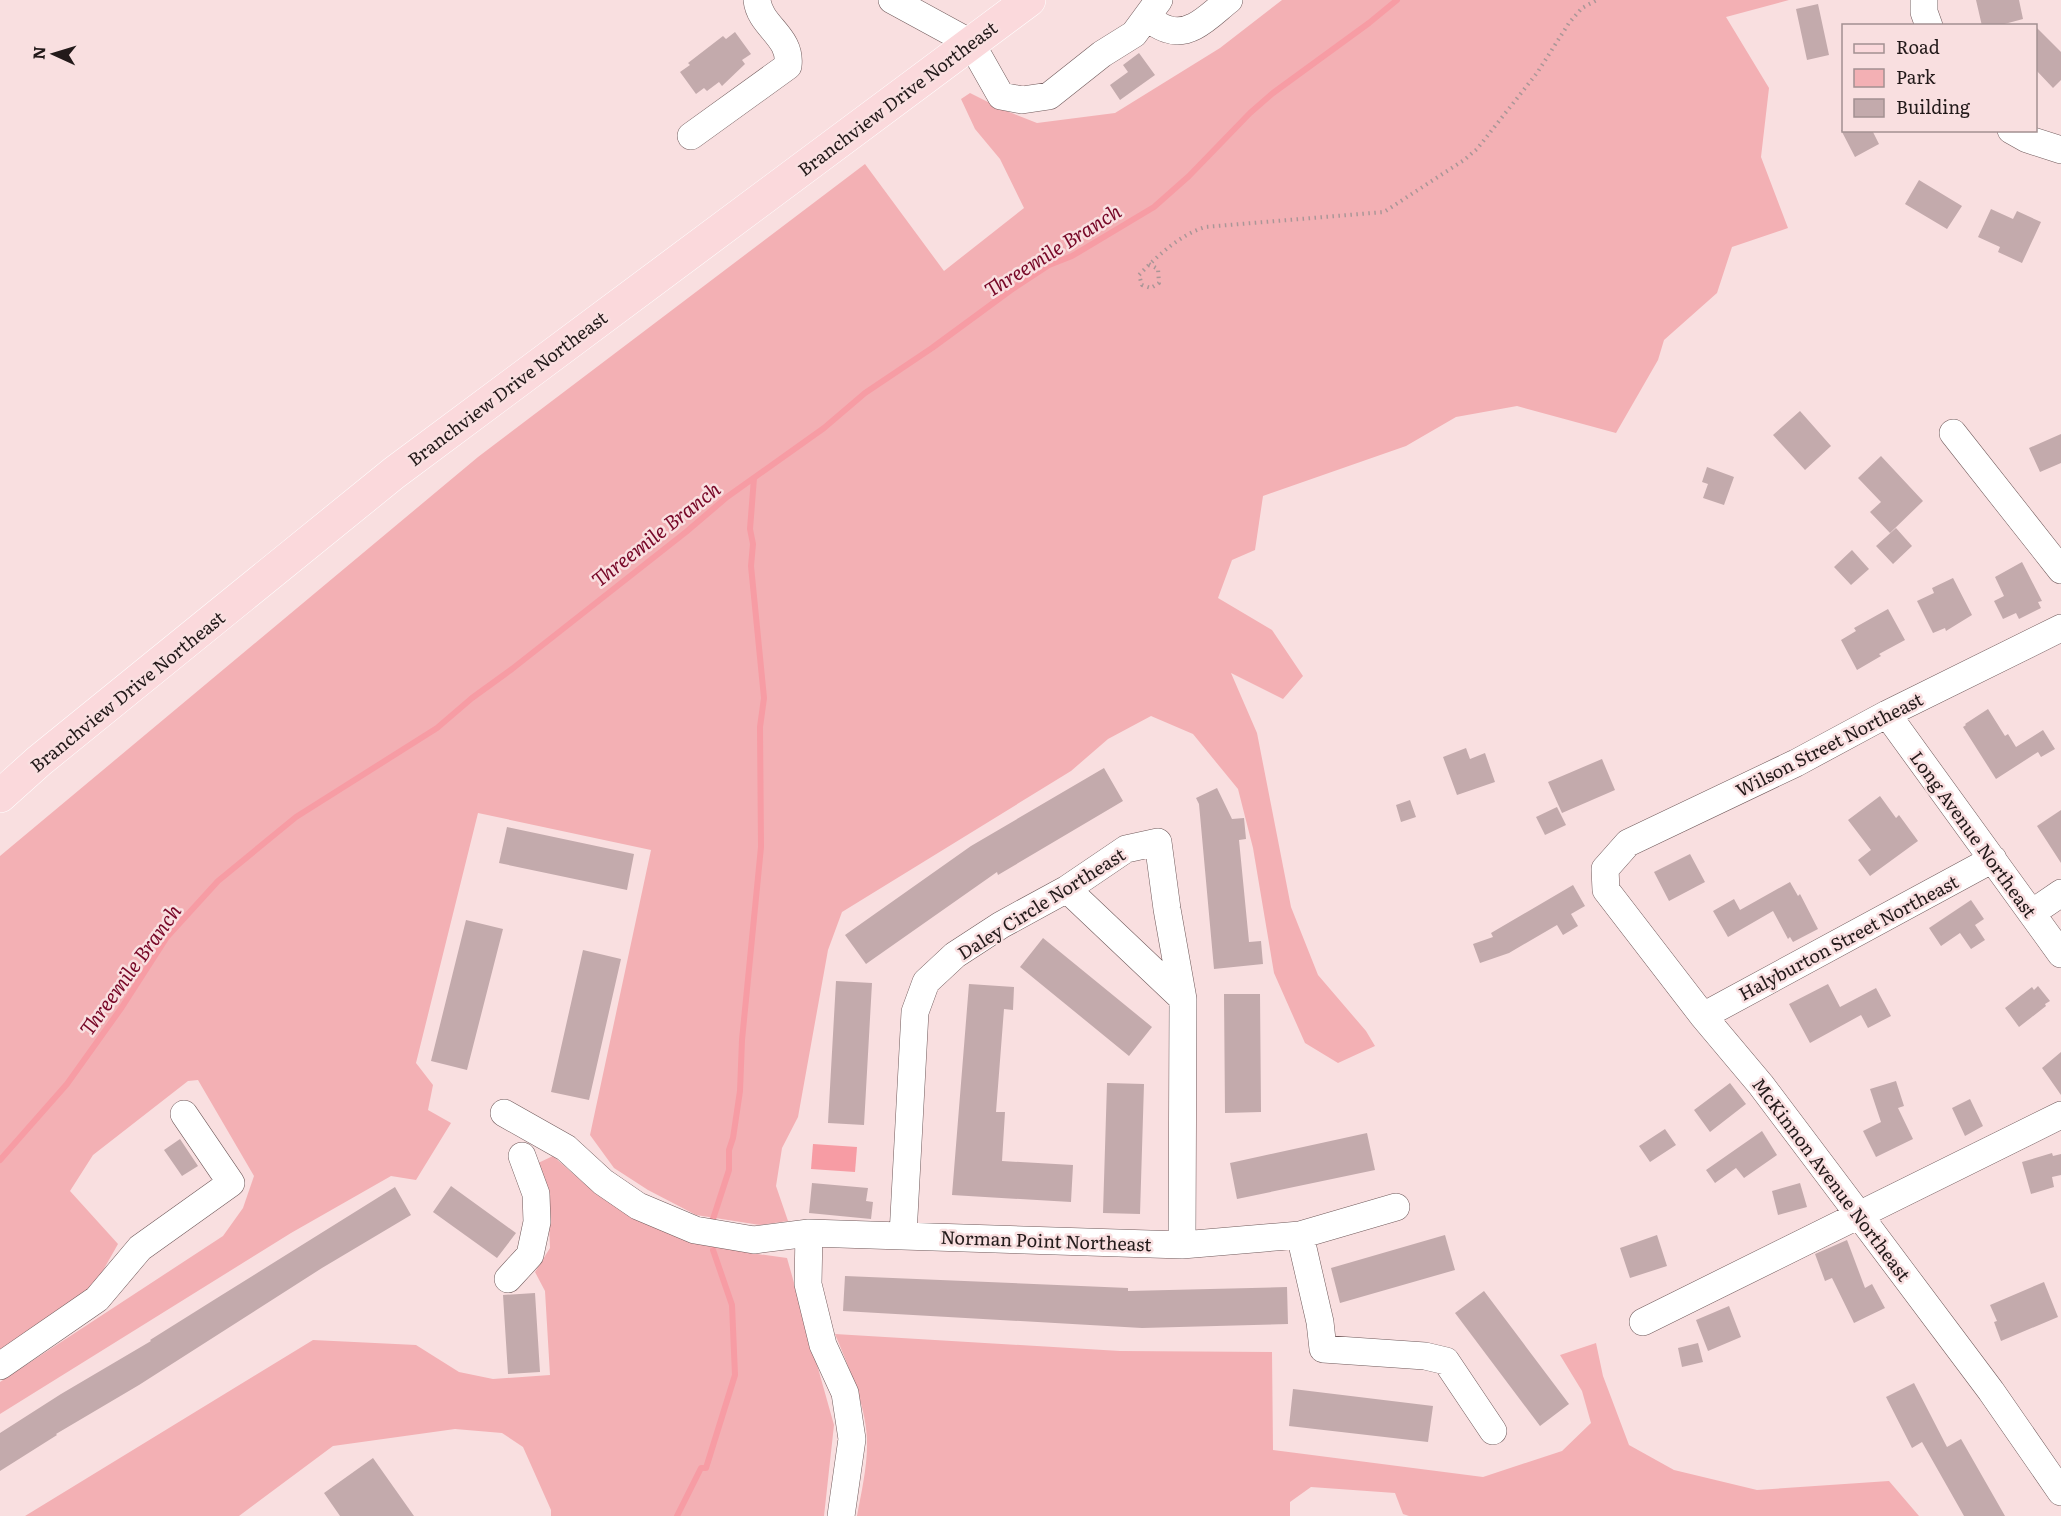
<svg xmlns="http://www.w3.org/2000/svg" width="2061" height="1516" viewBox="0 0 2061 1516" font-family="Literata,serif">
	<rect width="100%" height="100%" fill="#f9dfe0"/>
	<!-- green -->
	<path fill="#f3b0b4" d="M1282 0H1789L1726 17 1769 88 1761 157 1788 228 1732 247 1717 293 1664 340 1658 360 1616 433 1517 406 1456 417 1406 446 1263 496 1255 550 1232 560 1218 598 1272 630 1303 676 1283 699 1231 673 1257 733 1291 907 1318 975 1366 1031 1375 1046 1338 1063 1305 1043 1274 973 1253 848 1238 789 1193 734 1151 716 1108 739 1071 771 842 912 828 950 798 1117 782 1148 776 1186 788 1221 760 1225 696 1215 648 1190 614 1168 590 1135 651 850 478 813 416 1063 433 1085 428 1110 451 1123 416 1180 391 1176 291 1233 0 1414V1382L223 1236 243 1208 254 1176 198 1080 188 1081 93 1155 70 1191 118 1244 92 1290 0 1354V856L478 457 865 164 944 271 1024 208 1000 159 975 129 961 99 970 93 1004 110 1037 123 1115 113 1220 48Z
		M553 1156 594 1192 750 1253 787 1258 834 1425 824 1516H551V1510L523 1447 502 1433 455 1429 333 1446 239 1516H25L313 1340 416 1345 459 1372 493 1379 550 1375 545 1291 535 1272 550 1248 548 1200 536 1164Z
		M835 1334 1120 1351 1272 1352 1273 1450 1483 1477 1562 1451 1591 1423 1582 1391 1560 1355 1596 1343 1603 1376 1629 1445 1674 1470 1757 1490 1889 1481 1919 1516H1409L1403 1514 1395 1493 1311 1487 1290 1502V1516H857C862 1489 870 1456 866 1428 863 1399 846 1361 835 1334Z"/>
	<!-- water -->
	<path fill="#f79ca4" d="M813 1144 857 1147 855 1172 811 1169Z"/>
	<g fill="none" stroke-linecap="round" stroke-linejoin="round">
		<!-- stream -->
		<path stroke="#f79ca4" stroke-width="6" d="M0 1160 67 1084 122 1007 167 937 218 881 296 817 437 728 472 698 512 669 686 532 727 497 824 428 865 393 932 348 1011 290 1049 265 1072 256 1154 207 1189 176 1250 113 1273 93 1369 23 1397 0
			M713 1219 729 1170V1150L733 1138 740 1091 742 1040 761 847 760 727 764 698 751 566 753 544 750 529 754 478
			M677 1516 701 1468H706L735 1375 732 1305 713 1250"/>
	</g>
	<!-- building -->
	<path fill="#c3aaac" d="M1976 0H2019L2023 19 1997 26H1982Z
		M1818 4 1829 55 1807 60 1796 9Z
		M2036 27 2061 52V80L2053 88 2036 70Z
		M735 32 751 54 742 60 745 64 722 86 719 82 707 91 704 88 696 94 680 72 690 65 688 63 723 36 726 39Z
		M1139 53 1155 75 1120 100 1110 85 1128 72 1123 65Z
		M1841 130H1872L1879 144 1855 157Z
		M1919 180 1962 206 1947 229 1905 204Z
		M1991 209 2013 219 2017 211 2041 222 2022 263 1998 252 2000 247 1978 237Z
		M1800 411 1831 446 1805 470 1773 435Z
		M2061 434V463L2040 472 2029 448Z
		M1881 456 1923 501 1890 533 1870 512 1881 502 1858 478Z
		M1707 467 1734 477 1724 505 1703 498 1708 484 1702 482Z
		M1896 528 1912 546 1893 564 1876 546Z
		M1852 550 1869 569 1851 585 1834 567Z
		M2022 562 2042 601 2038 602 2041 608 2019 619 2016 613 2003 619 1994 601 2004 596 1995 577Z
		M1953 578 1972 615 1946 631 1945 628 1933 633 1917 601 1934 593 1932 588Z
		M1888 609 1905 640 1879 654 1881 656 1857 670 1841 640 1856 631 1854 628Z
		M1988 709 2005 736 2008 734 2016 747 2043 730 2055 749 2041 757 2038 752 1996 779 1963 727 1966 725 1965 724Z
		M1466 748 1470 759 1485 753 1495 782 1457 795 1443 757Z
		M1602 759 1615 790 1562 813 1548 782Z
		M1104 768 1123 801 998 875 997 872 866 964 845 935 971 846Z
		M1217 788 1232 819 1244 818 1246 839 1239 840 1249 942 1261 941 1263 964 1214 969 1199 804 1196 798Z
		M1880 796 1896 818 1899 815 1918 841 1870 876 1858 860 1871 850 1848 820Z
		M1410 800 1416 817 1401 822 1396 805Z
		M1557 807 1566 825 1545 835 1536 817Z
		M2061 810V863L2037 826Z
		M507 827 634 854 627 890 499 863Z
		M1690 854 1705 882 1669 901 1654 872Z
		M1790 882 1798 896 1800 894 1818 929 1793 942 1790 937 1788 939 1773 911 1728 937 1713 911 1734 899 1740 910Z
		M1573 885 1585 906 1571 914 1578 926 1563 935 1557 925 1509 953 1480 963 1473 944 1493 937 1491 933Z
		M1971 900 1984 919 1975 925 1985 940 1971 949 1960 933 1941 946 1929 928Z
		M466 920 503 929 467 1070 431 1061Z
		M1043 938 1152 1027 1129 1056 1020 967Z
		M583 950 621 959 589 1100 551 1092Z
		M836 981 872 983 864 1125 828 1123Z
		M969 984 1014 987 1013 1010 1004 1009 996 1112H1005L1002 1161 1073 1165 1071 1202 952 1195Z
		M1828 984 1840 1007 1876 988 1891 1016 1868 1028 1861 1015 1810 1043 1789 1004Z
		M2038 986 2050 1001 2045 1004 2046 1006 2019 1027 2005 1008 2032 987 2034 990Z
		M1224 994H1260L1261 1112 1225 1113Z
		M2061 1052V1095L2042 1068Z
		M1896 1081 1904 1106 1898 1108 1913 1139 1876 1157 1863 1131 1881 1122 1870 1089Z
		M1107 1083 1144 1084 1140 1214 1103 1213Z
		M1730 1083 1746 1104 1710 1132 1694 1110Z
		M1970 1099 1983 1126 1965 1136 1952 1108Z
		M1665 1129 1676 1145 1650 1162 1639 1146Z
		M1762 1131 1777 1155 1744 1178 1736 1168 1715 1183 1706 1170Z
		M1367 1133 1375 1170 1237 1199 1230 1163Z
		M180 1139 198 1166 182 1176 164 1150Z
		M2052 1153 2053 1156 2061 1154V1175L2052 1177 2054 1187 2031 1194 2022 1162Z
		M812 1183 868 1188 866 1201 873 1202 871 1219 809 1213Z
		M1800 1183 1807 1207 1778 1215 1772 1191Z
		M451 1186 516 1233 497 1258 433 1212Z
		M395 1187 411 1215 322 1268 139 1385 56 1434 57 1435 0 1471V1433L61 1394 151 1341 150 1340 217 1298Z
		M1445 1235 1455 1270 1340 1303 1331 1268Z
		M1657 1235 1667 1266 1630 1278 1620 1248Z
		M1847 1240 1865 1288 1872 1284 1885 1308 1854 1323 1832 1278 1825 1281 1815 1254Z
		M845 1276 1128 1288V1291L1287 1287 1288 1324 1142 1328 843 1311Z
		M2044 1282 2058 1317 2001 1341 1994 1322 1997 1321 1990 1305Z
		M1484 1291 1569 1404 1540 1426 1455 1313Z
		M535 1293 540 1372 508 1374 503 1295Z
		M1729 1306 1741 1337 1708 1351 1696 1320Z
		M1698 1343 1703 1362 1682 1367 1678 1348Z
		M1914 1383 1947 1447 1961 1439 2005 1516H1964L1922 1442 1912 1448 1886 1397Z
		M1293 1389 1433 1406 1428 1442 1289 1426Z
		M373 1458 414 1516H340L324 1493Z"/>
	<g fill="none" stroke-linecap="round" stroke-linejoin="round">
		<!-- minor casing -->
		<g stroke="#705a5b" stroke-width="28">
			<path id="minor" d="M892 0 971 43 1001 96 1022 100 1049 96 1102 54 1134 34 1159 0
				M1924 0V12L1929 26
				M1146 18C1153 22 1160 27 1167 29 1191 38 1212 13 1229 0
				M2011 130 2027 139 2061 150
				M691 136 788 66C792 36 760 27 757 0
				M1953 433 2061 570
				M2061 628 1887 714 1796 763 1628 843 1605 869 1606 890 1703 1016 1761 1085 1859 1215 1991 1391 2061 1492
				M1887 714 2061 954
				M1067 889 1183 999
				M2032 913 2061 893
				M1703 1016 1993 859
				M504 1113 566 1148 603 1182 638 1206 695 1230 754 1240 809 1233 1182 1245 1300 1235 1320 1322 1323 1349 1425 1356 1446 1361 1493 1431
				M809 1233 808 1284 823 1345 845 1393 852 1439 841 1516
				M903 1235 915 1012 926 982 955 955 1001 925 1067 889 1126 849 1158 842 1167 909 1183 999 1182 1245
				M1300 1235 1396 1207
				M508 1279 530 1255 537 1222 536 1194 522 1156
				M1643 1322 2061 1115
				M0 1366 97 1299 140 1248 231 1183 184 1114"/>
		</g>
		<!-- major casing -->
		<g stroke="#fff" stroke-width="34">
			<path id="major" d="M0 796 39 761 394 473 1029 0"/>
		</g>
		<!-- path -->
		<path stroke="#aa9697" stroke-width="4" stroke-dasharray="1.5 4.5" stroke-linecap="butt" d="M1149 264 1158 269 1159 283 1151 288 1142 285 1139 275C1158 255 1180 235 1205 227L1384 212 1464 160 1477 149 1537 73 1569 23 1582 8 1597 0"/>
		<!-- minor -->
		<use href="#minor" stroke="#fff" stroke-width="27"/>
		<!-- major -->
		<use href="#major" stroke="#fbd9dc" stroke-width="33"/>
	</g>
	<g text-anchor="middle" dominant-baseline="central" stroke-width="5" stroke-linejoin="round" paint-order="stroke">
		<!-- street labels -->
		<g font-size="18" fill="#231a1a" stroke="#f9dfe0">
			<text transform="translate(897 98) rotate(-37)">Branchview Drive Northeast</text>
			<text transform="translate(507 388) rotate(-37)">Branchview Drive Northeast</text>
			<text transform="translate(127 691) rotate(-39)">Branchview Drive Northeast</text>
			<text transform="translate(1829 744) rotate(-27)">Wilson Street Northeast</text>
			<text transform="translate(1974 834) rotate(54)">Long Avenue Northeast</text>
			<text transform="translate(1041 903) rotate(-32)">Daley Circle Northeast</text>
			<text transform="translate(1848 937) rotate(-28)">Halyburton Street Northeast</text>
			<text transform="translate(1832 1179) rotate(53)">McKinnon Avenue Northeast</text>
			<text transform="translate(1046 1240) rotate(2)">Norman Point Northeast</text>
		</g>
		<!-- water labels -->
		<g font-size="20" font-style="italic" fill="#770727" stroke="#f9dfe0">
			<text transform="translate(1052 249) rotate(-32)">Threemile Branch</text>
			<text transform="translate(655 533) rotate(-38)">Threemile Branch</text>
			<text transform="translate(129 969) rotate(-54)">Threemile Branch</text>
		</g>
	</g>
	<!-- legend -->
	<rect x="1842" y="24" width="195" height="108" fill="#f9dfe0" stroke="#a39091" stroke-width="1.5"/>
	<rect x="1854" y="44" width="30" height="9" fill="#fbd9dc" stroke="#a39091" stroke-width="1.5"/>
	<text x="1896" y="54" font-size="18" fill="#231a1a">Road</text>
	<rect x="1854" y="69" width="30" height="18" fill="#f3b0b4" stroke="#a39091" stroke-width="1.5"/>
	<text x="1896" y="84" font-size="18" fill="#231a1a">Park</text>
	<rect x="1854" y="99" width="30" height="18" fill="#c3aaac" stroke="#a39091" stroke-width="1.5"/>
	<text x="1896" y="114" font-size="18" fill="#231a1a">Building</text>
	<!-- north arrow -->
	<g transform="translate(54 54) rotate(274)" stroke="#f9dfe0" stroke-width="4.5" paint-order="stroke">
	<path d="M0-4.5L10 22L0 15L-10 22Z" fill="#231a1a"/>
	<text y="-9" font-size="16" font-weight="bold" text-anchor="middle" fill="#231a1a">N</text>
	</g>
</svg>
